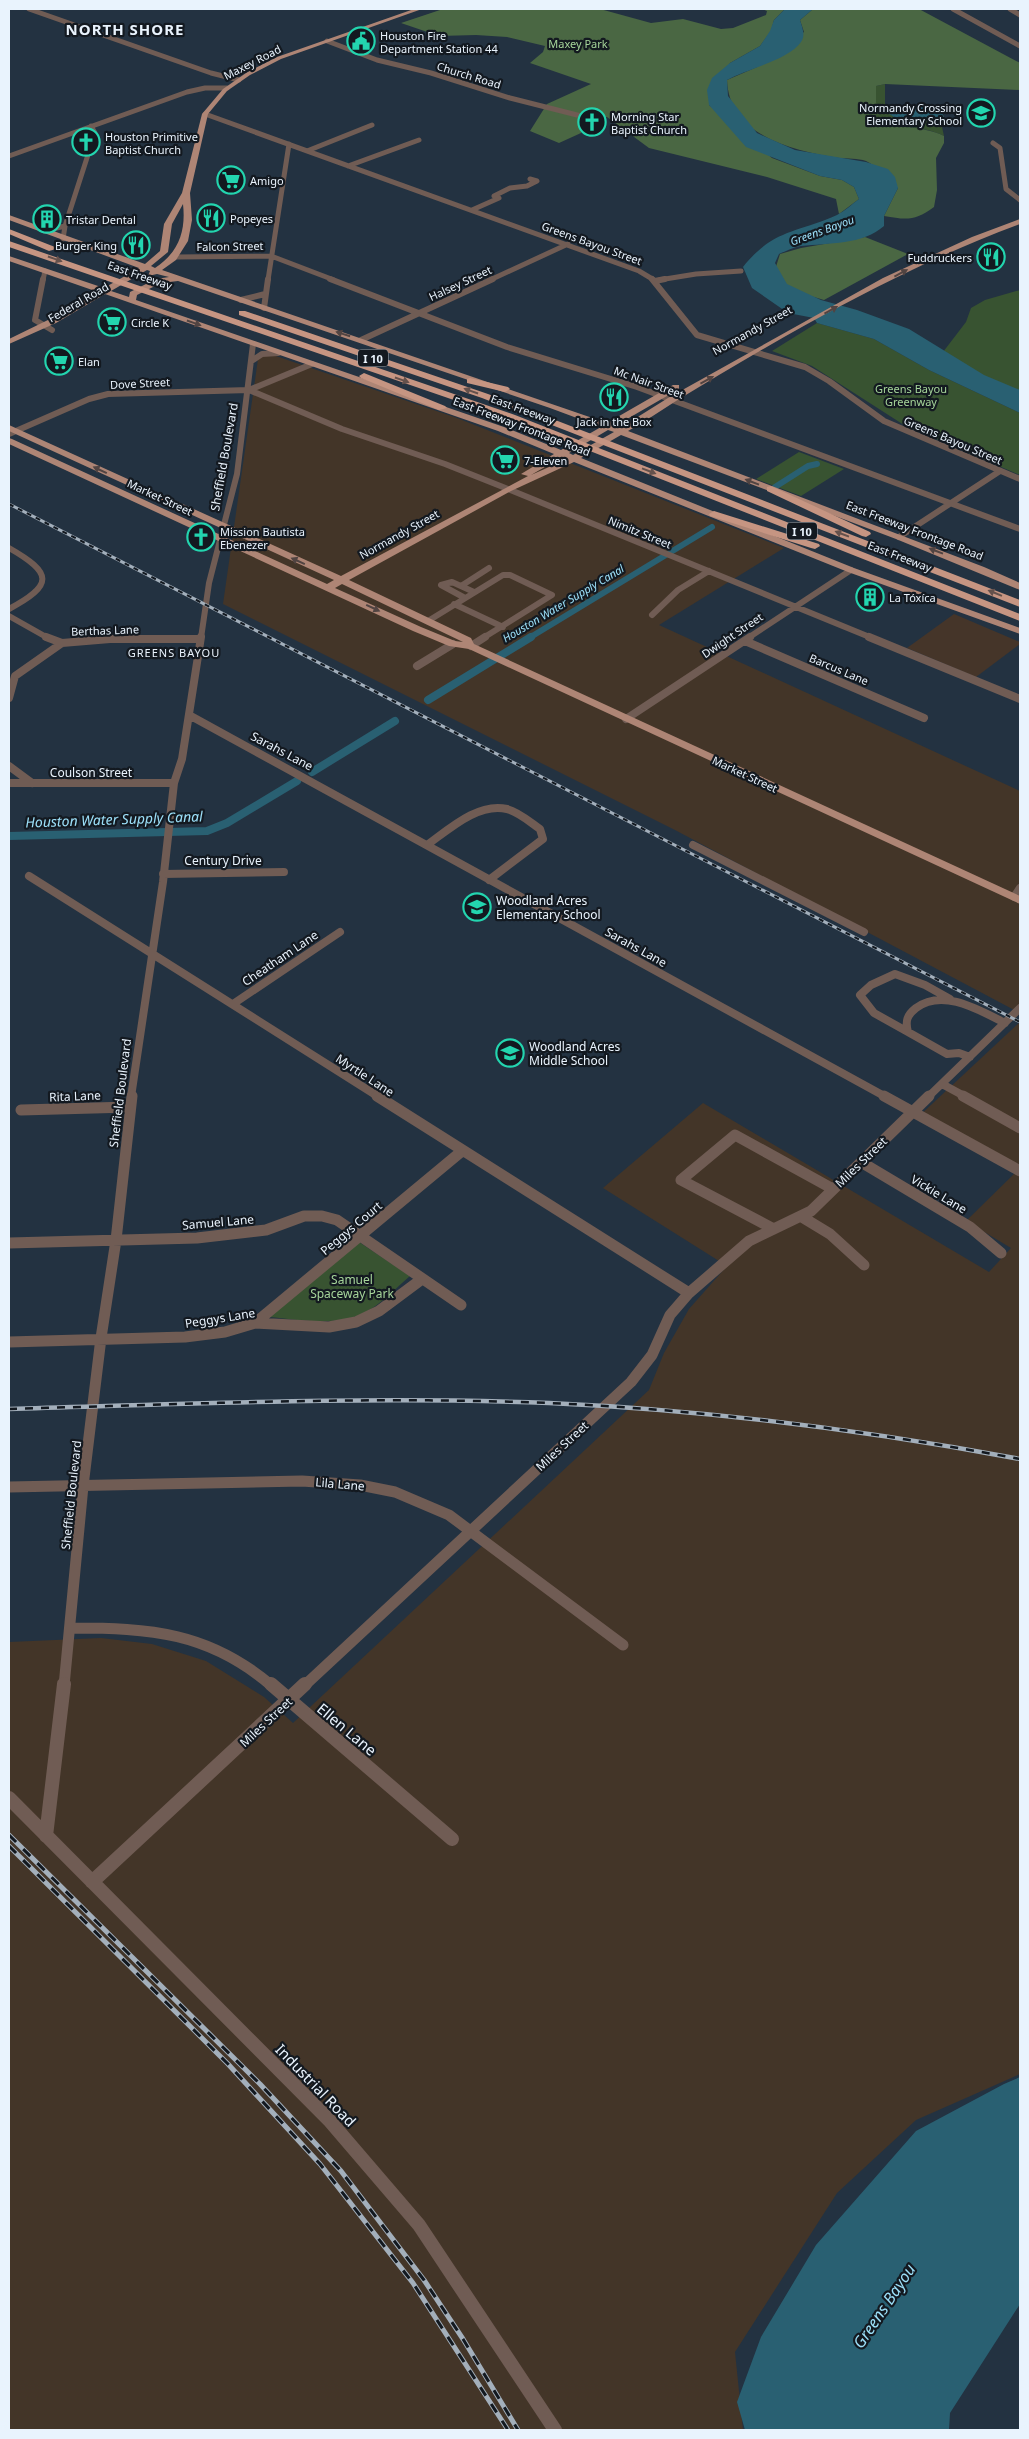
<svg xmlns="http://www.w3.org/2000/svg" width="1029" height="2439" viewBox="0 0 1029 2439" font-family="'Noto Sans',sans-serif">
	<rect width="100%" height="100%" fill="#233241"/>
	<!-- industrial -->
	<path fill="#433528" d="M266 355H273L457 418 784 548 659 625 1020 791V1013L675 830 223 604 258 359Z
		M1020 1022V2074L916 2120 837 2193 735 2352 743 2430H9V1642L101 1638 152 1644 206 1661 264 1697 293 1723 649 1390 664 1353 689 1309 727 1266 603 1188 703 1103 989 1272 1011 1248 966 1221 1015 1173 917 1118Z"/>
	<!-- medical -->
	<path fill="#453529" d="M954 614 1020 642V644L976 677 907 648Z"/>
	<!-- green -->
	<path fill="#385331" d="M885 84V105L941 108 944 118H940L944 136C922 125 898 128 876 120V86Z
		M1020 290V392L989 379 943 352 966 322 971 308 985 300Z
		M817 323 874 339 929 370 1020 413V475L904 425 812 366 772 351Z
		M799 452 844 469 801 496 756 479Z
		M359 1242 410 1276C397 1287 385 1300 371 1309 343 1328 301 1320 269 1317Z"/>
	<!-- forest -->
	<path fill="#4a6743" d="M443 9H600L651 23 683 19 721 29 733 28 766 15 767 11 762 9H785L774 20 771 31 760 46 730 63 709 105 772 158 820 176 842 180 854 187 859 199 839 214 836 199 767 177 649 148 607 117 584 122 581 133 559 143 530 131 547 104 591 84 530 63 543 52 545 46 507 37 476 35 439 36 401 23Z
		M813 9H919L1020 63 1019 90 885 84 876 86V120C898 129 922 125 944 136V143L936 158 937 190 934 207C915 221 907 220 884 216L898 188C889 180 877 166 866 161 858 158 847 159 839 158 794 151 729 136 727 80L757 67 804 32 800 20Z
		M865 237 908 254 824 300 797 292 773 276 780 254 801 248Z"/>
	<!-- water -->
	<path fill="#296072" d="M785 9H813L800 20C802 27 806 35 801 42 789 60 746 69 727 80L728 96 757 133 795 150 866 162 888 169 895 177 898 188 884 216V226C862 245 829 243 801 246 794 247 786 251 779 254L775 263 787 284 821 300 857 310 909 329 984 375 1020 390V413L929 370 874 339 817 323 814 318 788 313 752 288 743 267C773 229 797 233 837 215 845 211 852 204 859 199L854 187 842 180 820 176 746 147 709 105 707 90 712 78 730 63 760 46 770 31 774 20Z
		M885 105 941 108 944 118 894 117 885 111Z
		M1020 2077V2304L950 2413 949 2430H745L737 2402 761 2337 816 2245 916 2131 1004 2084Z"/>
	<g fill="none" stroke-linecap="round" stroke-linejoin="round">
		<!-- canal-far1 -->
		<path stroke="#296072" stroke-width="6" d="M775 487 808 466 817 464
			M529 638 712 527"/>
		<!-- canal -->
		<path stroke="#296072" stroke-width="8" d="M428 700 531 637
			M312 772 395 721
			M9 836 207 831 227 823 297 781"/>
		<!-- minor-far4 -->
		<path stroke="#705c54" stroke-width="5" d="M29 9 211 73 239 80
			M953 9 1020 46
			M1010 9 1020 15
			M327 41 377 60 431 73 510 98 589 118 594 128 590 134
			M205 114 639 271 654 280
			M993 143 1000 148 1006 189 1020 200
			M307 151 372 125
			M9 156 187 92 205 88H227
			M348 166 419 140
			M472 210 499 198 494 196 510 188 527 186 537 181 530 179
			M44 231 65 226
			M63 239 65 226 95 133 91 126
			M175 257 271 256 334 280
			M43 280 45 271
			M268 280 289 144
			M490 280 568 244
			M659 280 696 274 741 271"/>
		<!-- minor-far3 -->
		<path stroke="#705c54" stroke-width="6" d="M43 279 35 320 52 330
			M330 279 507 347 637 387 1020 529
			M652 279 697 335 805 367 829 381 884 421 1020 479
			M655 281 665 279
			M241 300 265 294
			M264 308 268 279
			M361 340 493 279
			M253 360 262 354 278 353
			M249 390 342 429 445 464 508 489 872 638
			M9 434 89 399 108 394 249 390 312 364
			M899 537 1000 471
			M9 548C53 573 54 585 9 609
			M461 586 489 568
			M465 598 441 585 452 582 474 592
			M454 604 503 627
			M652 615 678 590 709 571
			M9 616 48 638
			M428 621 503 575H510L552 595 483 638
			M201 638 209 583 237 474 253 344
			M748 638 851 570"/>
		<!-- minor-far2 -->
		<path stroke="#705c54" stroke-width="8" d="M46 637 62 643
			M869 637 1020 699
			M745 641 924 718
			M471 646 485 637
			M417 666 453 644
			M9 698 15 676 62 643 110 639H199
			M189 715 886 1097
			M626 719 750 637
			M9 766 32 783
			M9 783H174
			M427 845C448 830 478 802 507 809 519 812 530 822 540 829L543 839 489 880
			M693 845 864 932
			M163 874 284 872
			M29 876 379 1097
			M1014 897 1020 888
			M233 1004 340 932
			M908 1032 874 1013 860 995 871 985 895 974 925 985 950 999
			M970 1057 959 1053 947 1054 908 1032C905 1021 907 1015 916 1008 943 988 979 1010 1005 1023
			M942 1084 966 1097
			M131 1097 163 882 174 783 182 759 201 637
			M928 1097 1020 1008"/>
		<!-- minor-far1 -->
		<path stroke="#705c54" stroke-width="11" d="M377 1096 689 1293
			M884 1096 1020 1171
			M963 1096 1020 1128
			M21 1110 130 1107
			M861 1162 970 1227 1001 1253
			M802 1217 830 1234 864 1265
			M774 1229 681 1180 735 1135 833 1189
			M9 1243 197 1238 266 1230 304 1216H322L337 1220 461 1305
			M255 1323 462 1151
			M9 1342 185 1337 225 1332 255 1323 329 1327 356 1322 379 1311 422 1279
			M9 1487 302 1481 360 1485 395 1492 449 1515 623 1645
			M71 1628C150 1628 209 1632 272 1686
			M64 1686 83 1486 101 1338 116 1240 132 1096
			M304 1686 631 1382 652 1355 670 1315 689 1293 749 1241 811 1211 929 1096"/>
		<!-- minor -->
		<path stroke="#705c54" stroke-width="14" d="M271 1684 452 1839
			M9 1798 329 2120 419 2225 555 2430
			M46 1836 64 1684
			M92 1882 305 1684"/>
		<!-- major -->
		<path fill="#ae8575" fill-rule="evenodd" d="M414 9H422L281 59 250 75 227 91 208 114 190 193 192 220 188 241 176 260 162 270 607 423 673 385H679V389L615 426 620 428 668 398 883 278 972 237 1020 219V224C899 269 786 334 676 401 660 411 644 422 628 431L984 567 1020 583V590L896 539 621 435 581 458 854 568 1020 628V634L848 572 574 462 511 491 349 580 471 638 474 644 1020 896V904L469 649 449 646 413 631 9 444V438L12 439 327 584 334 580 9 431V425L341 576 528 476 521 474 554 454 498 431 105 294 56 323 9 344V339L50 319 98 292 9 261V256L104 288 139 268 9 220V215L145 264 160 251 164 224 182 193 202 114 223 89 246 73 277 57ZM183 204C186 231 179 252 155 268L151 266 168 252 172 224ZM147 270 150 271 148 276 157 274 169 277 156 279 130 292 129 297 111 291ZM178 281 550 408 601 427 561 450 504 427 136 300 137 295 161 283ZM608 430 614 432 573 455 569 453ZM562 457 567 459 531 475ZM342 584 463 642 455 641 421 627 335 588Z"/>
		<!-- highway -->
		<path fill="#c69582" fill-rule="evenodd" d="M9 229 55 247 56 249 49 251 9 234Z
			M9 241 515 415 1020 614V621L509 419 9 247Z
			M239 311H245L488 394 1020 600V607L482 398 239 315Z
			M364 373 445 406 447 408 439 410 361 378 359 376Z
			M470 378 508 387 510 389 505 392 467 383V379Z
			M771 486 870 532 871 534 866 537 862 536 767 491V487Z
			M714 511 819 544 820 546 815 549 811 548 710 516 709 514Z"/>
		<!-- rail-far2 casing -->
		<g stroke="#a3afbb" stroke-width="3">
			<path id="rail-far2" d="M9 504 1020 1022"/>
		</g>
		<!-- rail-far1 casing -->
		<g stroke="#a3afbb" stroke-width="4.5">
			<path id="rail-far1" d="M9 1409C189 1404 369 1396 549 1403 708 1410 864 1430 1020 1459"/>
		</g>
		<!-- rail casing -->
		<g stroke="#a3afbb" stroke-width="5">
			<path id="rail" d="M9 1835 260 2084 341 2171 424 2280 463 2339 518 2430
				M9 1846 228 2064 320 2164 413 2283 508 2430"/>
		</g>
		<!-- rail-far2 -->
		<use href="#rail-far2" stroke="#131920" stroke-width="2" stroke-dasharray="5" stroke-linecap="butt"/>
		<!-- rail-far1 -->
		<use href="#rail-far1" stroke="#131920" stroke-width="2.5" stroke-dasharray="8" stroke-linecap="butt"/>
		<!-- rail -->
		<use href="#rail" stroke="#131920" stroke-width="3" stroke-dasharray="10" stroke-linecap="butt"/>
	</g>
	<!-- one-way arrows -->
	<defs><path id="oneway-solid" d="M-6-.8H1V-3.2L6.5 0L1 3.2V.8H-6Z" transform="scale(1.25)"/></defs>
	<g fill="#64514c">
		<use href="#oneway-solid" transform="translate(55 259) rotate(19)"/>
		<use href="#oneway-solid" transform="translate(402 380) rotate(19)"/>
		<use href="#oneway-solid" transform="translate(471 391) rotate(-161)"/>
		<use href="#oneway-solid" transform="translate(649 471) rotate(21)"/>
		<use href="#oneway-solid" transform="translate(842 534) rotate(-159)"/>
		<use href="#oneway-solid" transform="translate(995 593) rotate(-158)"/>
	</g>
	<g fill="#514442">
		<use href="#oneway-solid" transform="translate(901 273) rotate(-28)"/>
		<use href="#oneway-solid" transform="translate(831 310) rotate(-29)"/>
		<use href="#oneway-solid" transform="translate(194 323) rotate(19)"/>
		<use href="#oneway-solid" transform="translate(343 334) rotate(-162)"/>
		<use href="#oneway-solid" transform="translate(707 380) rotate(-29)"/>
		<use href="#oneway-solid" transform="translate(100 470) rotate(-155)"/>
		<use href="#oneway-solid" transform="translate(752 482) rotate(-159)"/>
		<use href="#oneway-solid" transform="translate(936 551) rotate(-159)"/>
		<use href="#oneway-solid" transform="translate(298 561) rotate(-156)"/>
		<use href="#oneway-solid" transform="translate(373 608) rotate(25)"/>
	</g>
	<!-- icons -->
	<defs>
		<g id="civic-ring" transform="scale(1.4375)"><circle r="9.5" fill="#131920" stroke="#23d5af" stroke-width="1.5"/><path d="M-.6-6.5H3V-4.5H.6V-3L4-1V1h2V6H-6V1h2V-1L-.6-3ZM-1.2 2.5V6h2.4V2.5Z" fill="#23d5af"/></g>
		<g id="school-ring" transform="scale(1.4375)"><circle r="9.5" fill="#131920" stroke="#23d5af" stroke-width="1.5"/><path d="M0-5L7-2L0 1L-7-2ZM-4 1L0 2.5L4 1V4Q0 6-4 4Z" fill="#23d5af"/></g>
		<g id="church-ring" transform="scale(1.4375)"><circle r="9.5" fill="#131920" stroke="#23d5af" stroke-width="1.5"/><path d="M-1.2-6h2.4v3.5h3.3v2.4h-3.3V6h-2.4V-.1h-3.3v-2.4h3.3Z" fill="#23d5af"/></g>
		<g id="supermarket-ring" transform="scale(1.4375)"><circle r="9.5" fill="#131920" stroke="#23d5af" stroke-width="1.5"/><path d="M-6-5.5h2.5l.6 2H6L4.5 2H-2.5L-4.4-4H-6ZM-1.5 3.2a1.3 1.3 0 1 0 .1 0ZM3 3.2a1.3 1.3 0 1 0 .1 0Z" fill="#23d5af"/></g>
		<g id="restaurant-ring" transform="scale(1.4375)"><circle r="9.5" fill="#131920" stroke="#23d5af" stroke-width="1.5"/><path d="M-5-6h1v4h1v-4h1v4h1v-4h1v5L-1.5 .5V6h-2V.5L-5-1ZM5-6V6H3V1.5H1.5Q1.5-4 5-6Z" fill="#23d5af"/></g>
		<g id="building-ring" transform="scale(1.4375)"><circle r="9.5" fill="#131920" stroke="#23d5af" stroke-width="1.5"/><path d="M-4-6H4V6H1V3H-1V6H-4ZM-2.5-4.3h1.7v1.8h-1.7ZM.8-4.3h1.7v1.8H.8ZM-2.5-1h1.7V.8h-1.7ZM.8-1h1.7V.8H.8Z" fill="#23d5af"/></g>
	</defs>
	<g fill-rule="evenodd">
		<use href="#civic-ring" x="361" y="41"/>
		<use href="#school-ring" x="981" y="113"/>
		<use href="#church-ring" x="592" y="122"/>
		<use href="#church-ring" x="86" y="142"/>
		<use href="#supermarket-ring" x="231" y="180"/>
		<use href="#restaurant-ring" x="211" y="218"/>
		<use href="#building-ring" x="47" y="219"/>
		<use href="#restaurant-ring" x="136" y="245"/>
		<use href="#restaurant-ring" x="991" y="257"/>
		<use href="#supermarket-ring" x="112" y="322"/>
		<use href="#supermarket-ring" x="59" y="361"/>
		<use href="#restaurant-ring" x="614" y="397"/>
		<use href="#supermarket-ring" x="505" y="460"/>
		<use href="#church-ring" x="201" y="537"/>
		<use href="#building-ring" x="870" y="597"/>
		<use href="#school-ring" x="477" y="907"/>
		<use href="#school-ring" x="510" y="1053"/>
	</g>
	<g text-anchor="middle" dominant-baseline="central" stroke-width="4.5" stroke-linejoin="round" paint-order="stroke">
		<!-- far-poi labels -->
		<g font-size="11" fill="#e9f3fd" stroke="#131920" text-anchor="start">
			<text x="380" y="35">Houston Fire<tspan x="380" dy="13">Department Station 44</tspan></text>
			<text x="962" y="107" text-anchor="end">Normandy Crossing<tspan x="962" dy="13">Elementary School</tspan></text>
			<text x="611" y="116">Morning Star<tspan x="611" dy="13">Baptist Church</tspan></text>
			<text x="105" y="136">Houston Primitive<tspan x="105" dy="13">Baptist Church</tspan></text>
			<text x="250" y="180">Amigo</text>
			<text x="230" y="218">Popeyes</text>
			<text x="66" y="219">Tristar Dental</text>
			<text x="117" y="245" text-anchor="end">Burger King</text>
			<text x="972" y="257" text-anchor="end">Fuddruckers</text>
			<text x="131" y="322">Circle K</text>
			<text x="78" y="361">Elan</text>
			<text x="614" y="421" text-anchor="middle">Jack in the Box</text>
			<text x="524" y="460">7-Eleven</text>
			<text x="220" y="531">Mission Bautista<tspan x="220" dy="13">Ebenezer</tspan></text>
			<text x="889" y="597">La Tóxíca</text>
		</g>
		<!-- far-park labels -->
		<g font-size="11" fill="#a6d59a" stroke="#131920">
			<text x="578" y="43">Maxey Park</text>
			<text x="911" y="388">Greens Bayou<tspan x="911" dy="13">Greenway</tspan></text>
		</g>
		<!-- far-street labels -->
		<g font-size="11" fill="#e9f3fd" stroke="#131920">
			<text transform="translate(252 62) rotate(-27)">Maxey Road</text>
			<text transform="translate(469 75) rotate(17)">Church Road</text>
			<text transform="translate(592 243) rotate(20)">Greens Bayou Street</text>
			<text transform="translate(230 246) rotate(-1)">Falcon Street</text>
			<text transform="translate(140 275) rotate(19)">East Freeway</text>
			<text transform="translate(460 283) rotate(-25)">Halsey Street</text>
			<text transform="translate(78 302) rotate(-30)">Federal Road</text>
			<text transform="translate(752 330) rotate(-29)">Normandy Street</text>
			<text transform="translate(649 382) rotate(20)">Mc Nair Street</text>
			<text transform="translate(140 383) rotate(-3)">Dove Street</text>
			<text transform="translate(523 409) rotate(20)">East Freeway</text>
			<text transform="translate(522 426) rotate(21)">East Freeway Frontage Road</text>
			<text transform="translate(953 440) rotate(23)">Greens Bayou Street</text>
			<text transform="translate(160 497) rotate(25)">Market Street</text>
			<text transform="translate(915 530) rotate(21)">East Freeway Frontage Road</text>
			<text transform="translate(640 532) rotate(22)">Nimitz Street</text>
			<text transform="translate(399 534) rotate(-29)">Normandy Street</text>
			<text transform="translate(900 556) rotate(21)">East Freeway</text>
			<text transform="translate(105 630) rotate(-2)">Berthas Lane</text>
			<text transform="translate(732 635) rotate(-34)">Dwight Street</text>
			<text transform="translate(839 669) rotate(23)">Barcus Lane</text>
			<text transform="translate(745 774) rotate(25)">Market Street</text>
		</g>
		<!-- far-water labels -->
		<g font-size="11" font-style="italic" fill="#9ce0f9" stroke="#131920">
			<text transform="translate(822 230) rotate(-20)">Greens Bayou</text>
			<text transform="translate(563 603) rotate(-31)">Houston Water Supply Canal</text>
		</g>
		<!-- shield labels -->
		<g fill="#131920" stroke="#a9b2bb" stroke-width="1">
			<rect x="358" y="349.5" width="30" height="17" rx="4"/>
			<rect x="787" y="522.5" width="30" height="17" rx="4"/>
		</g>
		<g font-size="11" font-weight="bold" fill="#e9f3fd">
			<text x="373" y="358">I 10</text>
			<text x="802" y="531">I 10</text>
		</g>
		<!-- far-neighbourhood labels -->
		<g font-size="11" letter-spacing="1" fill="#e9f3fd" stroke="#131920">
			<text x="174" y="652">GREENS BAYOU</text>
		</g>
		<!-- street labels -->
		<g font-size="12" fill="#e9f3fd" stroke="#131920">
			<text transform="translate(224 457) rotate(-80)">Sheffield Boulevard</text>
			<text transform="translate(282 751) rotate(28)">Sarahs Lane</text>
			<text x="91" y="772">Coulson Street</text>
			<text x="223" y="860">Century Drive</text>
			<text transform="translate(636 947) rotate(29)">Sarahs Lane</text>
			<text transform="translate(280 958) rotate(-34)">Cheatham Lane</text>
			<text transform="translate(365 1075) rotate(33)">Myrtle Lane</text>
			<text transform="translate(120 1093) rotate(-83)">Sheffield Boulevard</text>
			<text transform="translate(75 1096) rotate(-2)">Rita Lane</text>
			<text transform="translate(861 1162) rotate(-44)">Miles Street</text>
			<text transform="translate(939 1194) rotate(31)">Vickie Lane</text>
			<text transform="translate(218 1222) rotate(-5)">Samuel Lane</text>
			<text transform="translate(351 1228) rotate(-40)">Peggys Court</text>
			<text transform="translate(220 1318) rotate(-9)">Peggys Lane</text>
			<text transform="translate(562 1446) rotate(-43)">Miles Street</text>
			<text transform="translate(340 1484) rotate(5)">Lila Lane</text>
			<text transform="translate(71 1495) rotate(-84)">Sheffield Boulevard</text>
			<text transform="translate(266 1722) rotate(-43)">Miles Street</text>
		</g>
		<!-- poi labels -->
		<g font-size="12" fill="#e9f3fd" stroke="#131920" text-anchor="start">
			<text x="496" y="900">Woodland Acres<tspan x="496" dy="14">Elementary School</tspan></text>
			<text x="529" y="1046">Woodland Acres<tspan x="529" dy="14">Middle School</tspan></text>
		</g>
		<!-- park labels -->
		<g font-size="12" fill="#a6d59a" stroke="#131920">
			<text x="352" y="1279">Samuel<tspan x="352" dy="14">Spaceway Park</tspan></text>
		</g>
		<!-- water labels -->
		<g font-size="14" font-style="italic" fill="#9ce0f9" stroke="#131920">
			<text transform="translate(114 819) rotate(-2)">Houston Water Supply Canal</text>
		</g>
		<!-- far-district labels -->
		<g font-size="15" font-weight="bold" letter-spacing="1" fill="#e9f3fd" stroke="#131920">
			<text x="125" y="29">NORTH SHORE</text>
		</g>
		<!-- near-street labels -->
		<g font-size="15" fill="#e9f3fd" stroke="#131920">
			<text transform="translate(347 1729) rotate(40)">Ellen Lane</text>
			<text transform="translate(316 2085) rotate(46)">Industrial Road</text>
		</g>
		<!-- near-water labels -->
		<g font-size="16" font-style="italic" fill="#9ce0f9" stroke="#131920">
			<text transform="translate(884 2306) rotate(-56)">Greens Bayou</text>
		</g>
	</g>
	<!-- border -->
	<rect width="1029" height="2439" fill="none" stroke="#e9f3fd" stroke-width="20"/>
</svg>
